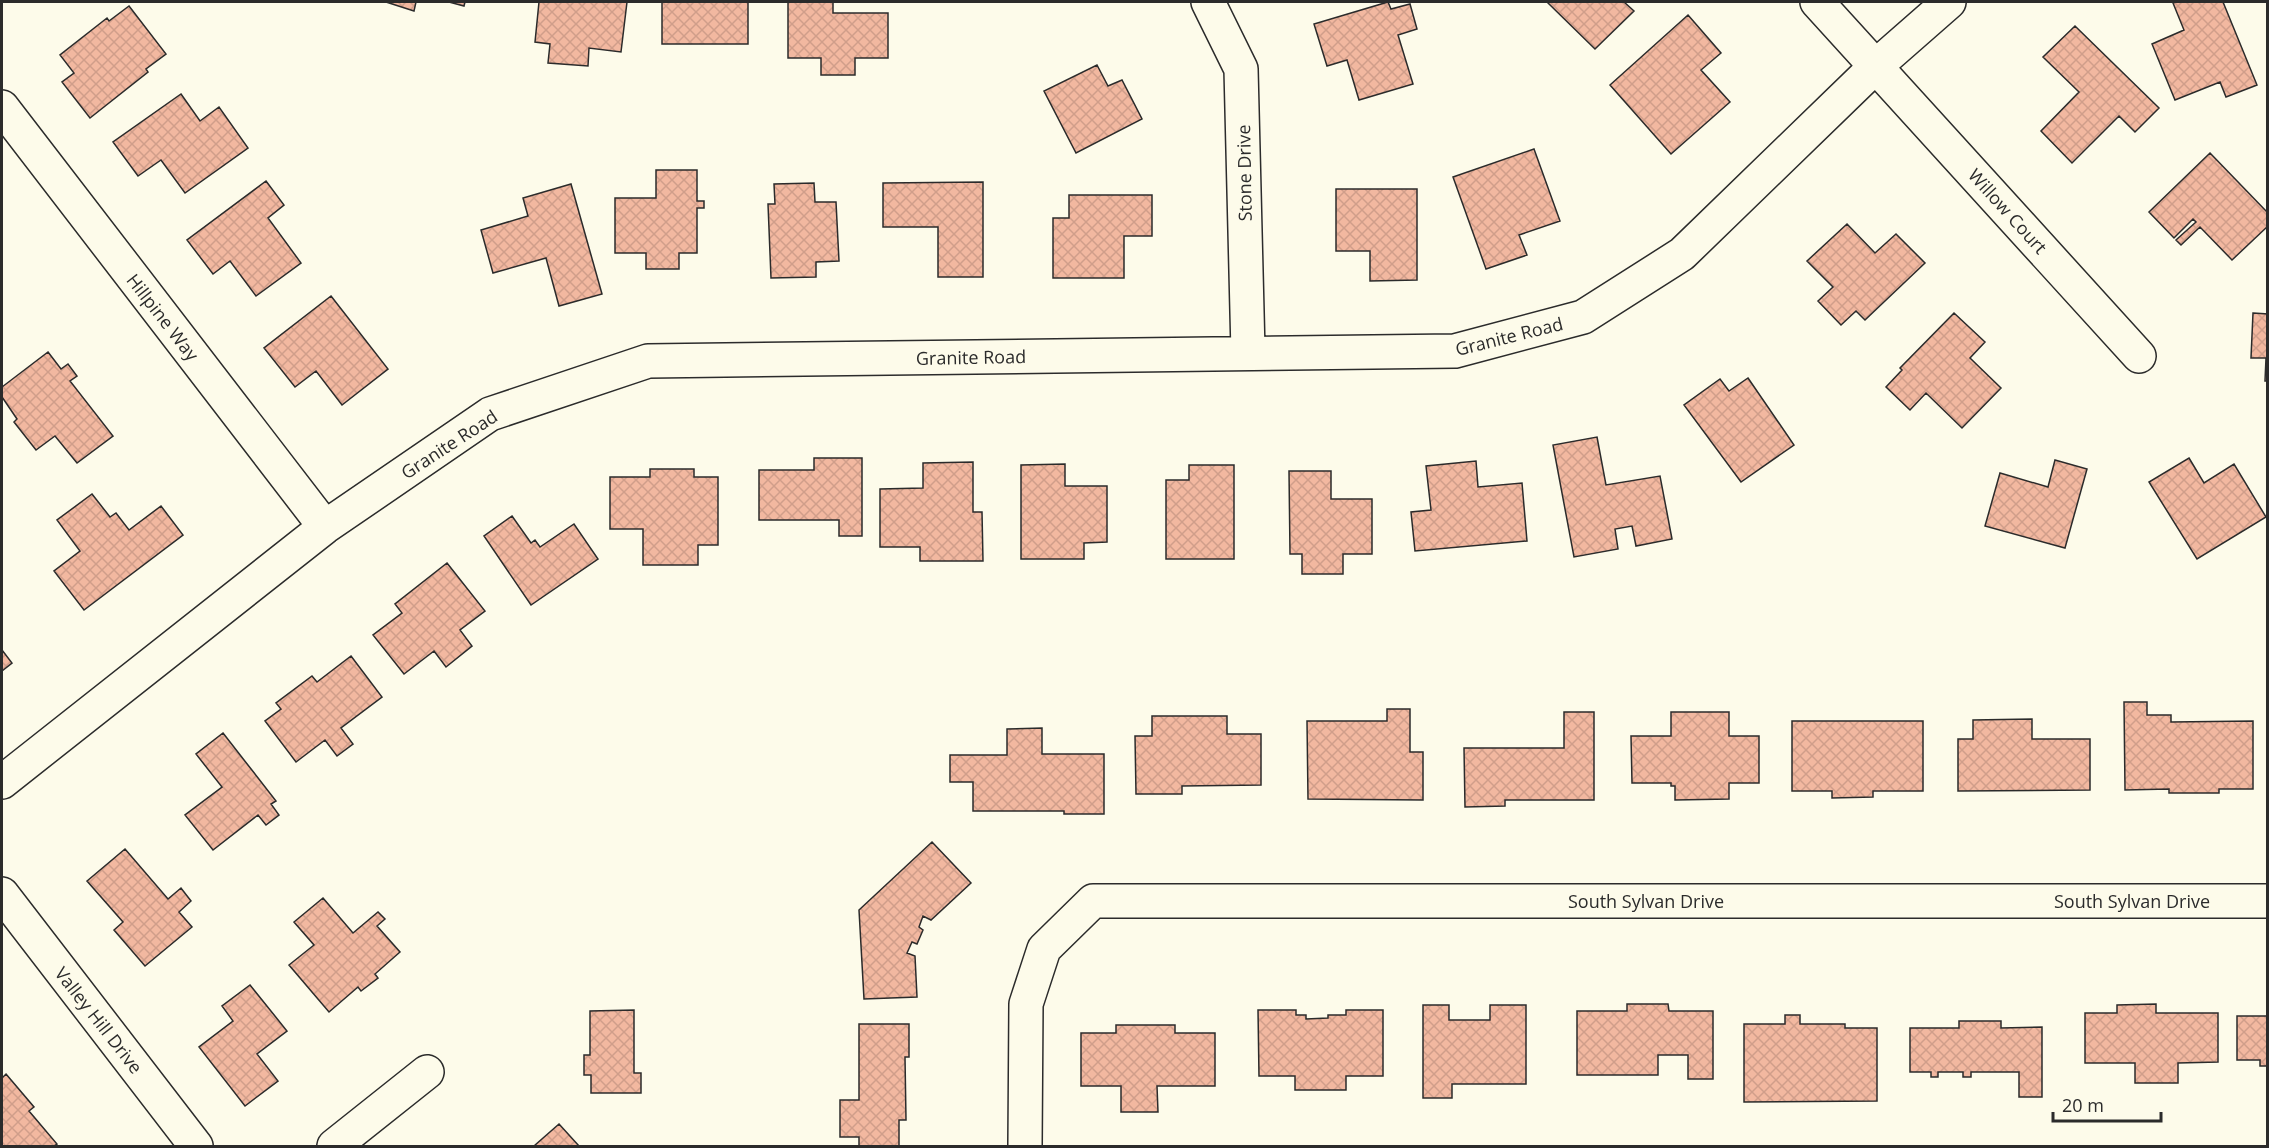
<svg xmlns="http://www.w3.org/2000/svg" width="2269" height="1148" viewBox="0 0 2269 1148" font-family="'Open Sans',sans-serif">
	<defs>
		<pattern id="building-cross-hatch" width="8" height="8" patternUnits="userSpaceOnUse" patternTransform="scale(1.5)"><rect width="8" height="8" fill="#f2b8a0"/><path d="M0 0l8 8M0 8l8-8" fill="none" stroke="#d09e8a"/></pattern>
	</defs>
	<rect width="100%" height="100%" fill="#fdfbea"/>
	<!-- building -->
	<path fill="url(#building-cross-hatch)" stroke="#2b2b2b" stroke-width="1.5" d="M386 2H416L414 11Z
		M449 2H465L464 6Z
		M539 2H627L621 52 589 48 588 66 548 63 550 44 535 42Z
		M662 2H748V44H662Z
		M788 2H833V13H888V58H855V75H821V58H788Z
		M1388 2 1391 9 1410 4 1417 29 1398 35 1413 84 1359 100 1347 60 1327 66 1314 24Z
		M1547 2H1624L1634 11 1595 49Z
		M2176 2H2223L2257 85 2226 97 2220 82 2175 100 2152 44 2184 30 2173 3Z
		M129 6 166 54 146 69 148 72 90 118 62 82 74 73 60 55 107 18 109 21Z
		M1688 15 1721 53 1701 70 1730 102 1671 154 1610 85Z
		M2075 26 2159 108 2135 132 2119 116 2072 163 2041 131 2079 92 2043 57Z
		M1097 65 1108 86 1122 80 1142 119 1076 153 1044 91Z
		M181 94 200 121 219 107 248 148 185 193 161 160 138 176 113 142Z
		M1534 149 1560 221 1519 235 1527 255 1486 269 1453 177Z
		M2210 153 2268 213V226L2232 260 2200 227 2181 245 2176 240 2196 222 2193 219 2174 238 2149 212Z
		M656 170H697V201H704V208H697V253H679V269H646V253H615V198H656Z
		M266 181 284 205 268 218 301 263 256 296 230 261 213 274 187 240Z
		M983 182V277H938V227H883V183Z
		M814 183 815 202H836L839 261 816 262V277L771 278 768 204H775L774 184Z
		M571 184 602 294 559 306 546 258 493 273 481 230 528 216 523 198Z
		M1336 189H1417V280L1370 281V251H1336Z
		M1069 195H1152V236H1124V278H1053V218H1069Z
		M1847 224 1875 253 1896 234 1925 263 1865 320 1856 311 1841 325 1818 301 1833 287 1807 261Z
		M331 296 388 369 342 405 316 371 295 387 264 348Z
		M1954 313 1985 342 1970 358 2001 388 1962 428 1926 393 1910 410 1886 387 1902 370 1900 368Z
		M2253 313 2268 314V381H2265L2266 358H2251Z
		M48 352 61 369 68 364 77 376 70 381 113 436 77 463 55 436 36 450 14 422 17 419 2 397V387Z
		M1748 378 1794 445 1741 482 1684 405 1720 379 1729 391Z
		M1597 437 1606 485 1660 476 1672 539 1636 546 1632 526 1615 529 1618 549 1574 557 1553 445Z
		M814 458H862V536H839V520H759V470H814Z
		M2189 458 2204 483 2234 464 2266 517 2197 559 2149 482Z
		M2055 460 2087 469 2065 548 1985 526 2000 473 2048 487Z
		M1476 461 1478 487 1522 483 1527 541 1415 551 1411 512 1431 510 1426 466Z
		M973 462V512H982L983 561H920V547H880V489L923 488V463Z
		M1065 464V486H1107V542L1084 543V559H1021V465Z
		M1189 465H1234V559H1166V480H1189Z
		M650 469H694V477H718V545H698V565H643V529H610V477H650Z
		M1289 471H1331V499H1372V554H1343V574H1302V554H1290Z
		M92 494 110 517 116 513 129 530 161 506 183 535 84 610 54 571 80 551 57 520Z
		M512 516 531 543 535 540 540 547 574 524 598 559 531 605 484 536Z
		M447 563 485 611 460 630 472 646 446 667 434 651 404 674 373 635 402 613 395 604Z
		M2 650 12 663 2 671Z
		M351 656 382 697 341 728 353 744 337 756 325 740 296 762 265 721 281 709 276 703 312 676 317 682Z
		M2124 702H2147V715H2171V722L2253 721V789H2219V793H2169V789L2125 790Z
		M1387 709H1410V752H1423V800L1308 799 1307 721H1387Z
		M1564 712H1594V800H1505V806L1465 807 1464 748H1564Z
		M1671 712H1729V736H1759V783H1729V799L1675 800V786H1671V783H1632L1631 736H1671Z
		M1152 716H1227V734H1261V785L1182 786V794H1136L1135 736H1152Z
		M2032 719V739H2090V790L1958 791V739H1973V720Z
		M1792 721H1923V791H1873V797L1832 798V791H1792Z
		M1042 728V754H1104V814H1064V811H973V782H950V755H1007V729Z
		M223 733 276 801 271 804 279 815 266 825 258 815 213 850 185 815 222 787 196 754Z
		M932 842 971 883 931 920 923 916 919 927 923 930 917 944 912 942 907 953 915 956 917 997 864 999 859 910Z
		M125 849 168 899 181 888 191 901 179 912 192 927 145 966 114 930 123 922 87 881Z
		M323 898 353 933 378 912 385 919 377 926 400 952 375 974 378 978 361 991 358 987 329 1012 289 965 314 945 294 922Z
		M250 985 287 1031 257 1054 278 1081 245 1106 199 1047 233 1021 222 1006Z
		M1627 1004H1668L1669 1011H1713V1079H1688V1055H1658V1075H1577V1011H1627Z
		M2156 1004V1013H2218V1062L2178 1063V1083H2135V1063H2085V1013H2117V1005Z
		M1423 1005H1449V1020H1490V1005H1526V1084H1452V1098H1423Z
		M634 1010V1073H641V1093H591V1075H584V1055H590V1011Z
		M1258 1010H1296V1015H1306V1019L1328 1018V1015H1346V1010H1383V1076H1346V1090H1295V1076H1259Z
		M1785 1015H1800V1024H1845V1028H1877V1101L1744 1102V1024H1785Z
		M2237 1016H2268V1066H2260V1060H2237Z
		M1959 1021H2001V1028L2042 1027V1097H2019V1072H1971V1077H1963V1072H1938V1077H1931V1072H1910V1028H1959Z
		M859 1024H909V1057H905L906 1120H899V1146H859V1137H840V1100H859Z
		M1116 1025H1175V1033H1215V1086H1157L1158 1112H1121V1086H1081V1033H1116Z
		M6 1074 34 1107 29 1111 57 1144 54 1146H2V1078Z
		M559 1124 579 1146H534Z"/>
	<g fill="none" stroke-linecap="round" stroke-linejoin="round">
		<!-- street casing -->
		<g stroke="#2b2b2b" stroke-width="36">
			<path id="street" d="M1208 2 1241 69 1248 352
				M1817 2 2139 356
				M2 107 325 527
				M2 782 325 527 490 414 648 361 1455 351 1583 317 1682 254 1876 66 1949 2
				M2 894 196 1146
				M334 1146 427 1072
				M1025 1146 1026 1004 1044 949 1093 901H2268"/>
		</g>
		<!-- street -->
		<use href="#street" stroke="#fdfbea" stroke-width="33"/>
	</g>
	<g text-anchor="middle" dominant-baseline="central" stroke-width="4.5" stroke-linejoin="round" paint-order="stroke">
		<!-- street labels -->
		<g font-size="18" fill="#2b2b2b" stroke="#fdfbea">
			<text transform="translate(1244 173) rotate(-91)">Stone Drive</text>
			<text transform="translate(2008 211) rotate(48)">Willow Court</text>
			<text transform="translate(163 317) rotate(52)">Hillpine Way</text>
			<text transform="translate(1509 336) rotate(-14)">Granite Road</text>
			<text transform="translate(971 357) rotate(-1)">Granite Road</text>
			<text transform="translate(449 444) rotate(-33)">Granite Road</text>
			<text x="1646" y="901">South Sylvan Drive</text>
			<text x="2132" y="901">South Sylvan Drive</text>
			<text transform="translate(99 1020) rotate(52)">Valley Hill Drive</text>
		</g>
	</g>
	<!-- border -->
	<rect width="2269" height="1148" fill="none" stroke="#2b2b2b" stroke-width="6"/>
	<!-- scale -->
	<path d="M2053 1112v9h108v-9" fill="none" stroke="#2b2b2b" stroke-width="3"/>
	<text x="2062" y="1112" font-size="18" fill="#2b2b2b" stroke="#fdfbea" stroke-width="4.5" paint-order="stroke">20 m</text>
</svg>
